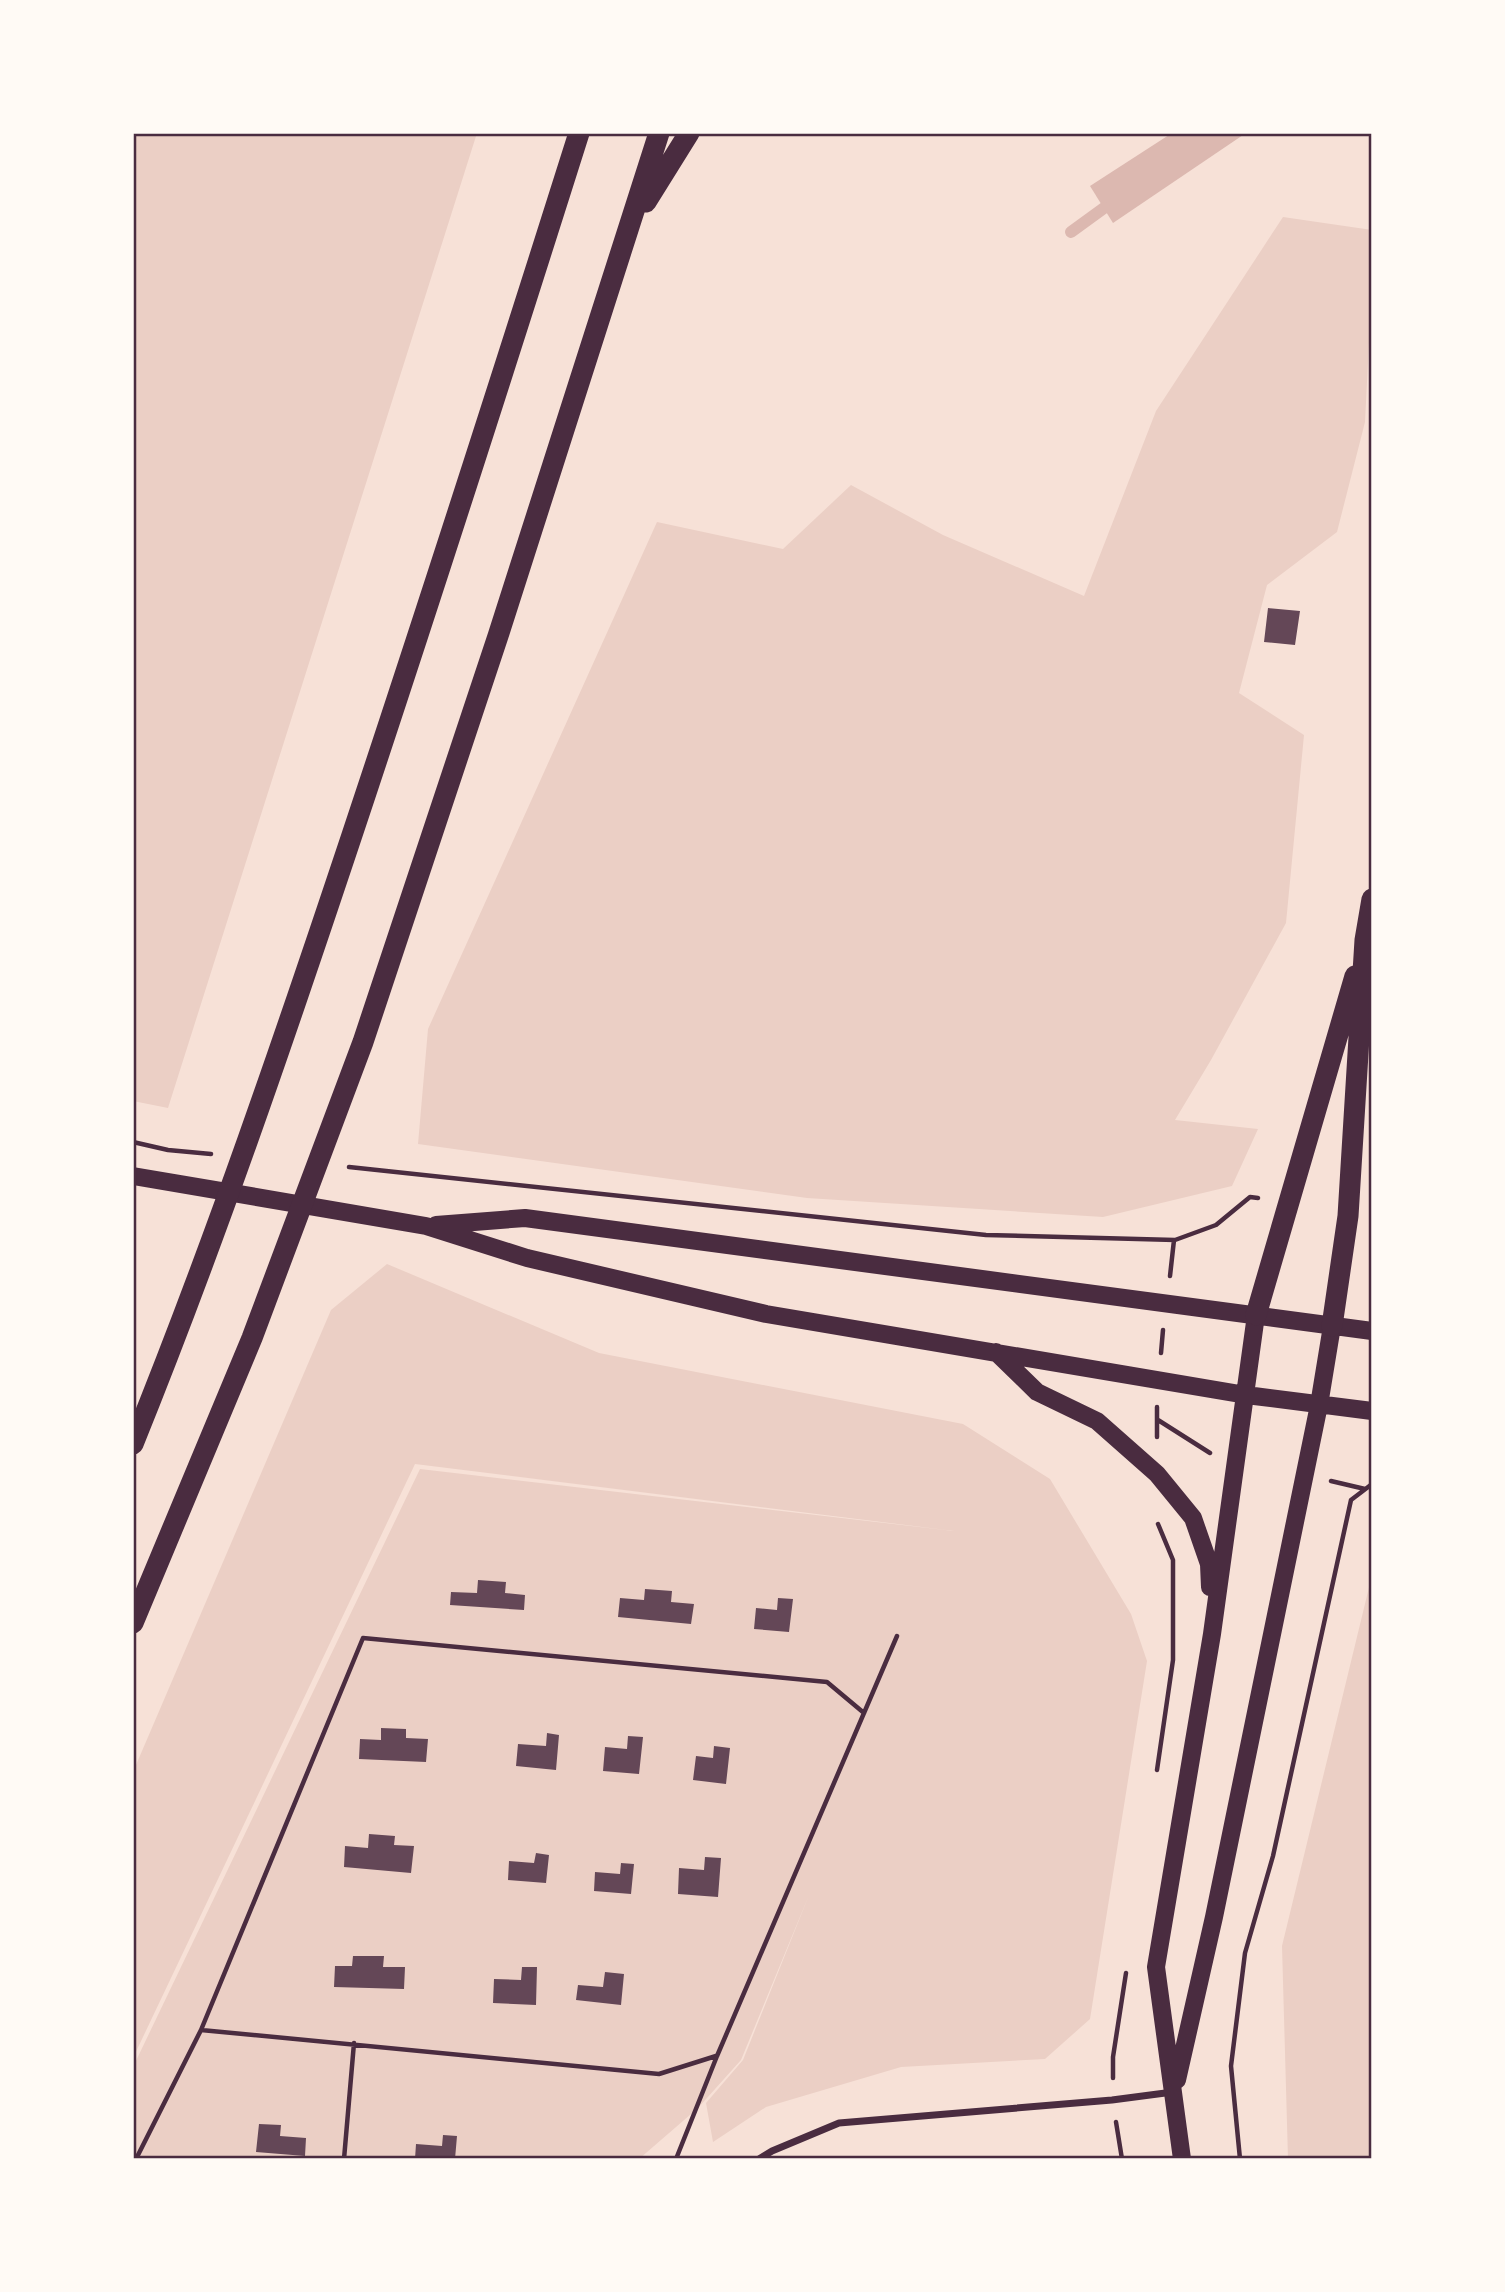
<svg xmlns="http://www.w3.org/2000/svg" width="1505" height="2292" viewBox="0 0 1505 2292" font-family="Cabin,sans-serif">
	<rect width="100%" height="100%" fill="#f7e1d7"/>
	<!-- green -->
	<path fill="#ebcfc5" d="M133 133H477L168 1108 133 1101Z
		M1283 217 1372 230V281L1365 422 1337 532 1267 585 1239 693 1304 735 1286 923 1211 1060 1175 1120 1258 1129 1232 1186 1103 1217 807 1198 418 1144 428 1029 657 522 783 549 851 485 943 535 1084 596 1156 411Z
		M387 1264 599 1353 963 1424 1050 1479 1131 1614 1147 1661 1090 2019 1045 2059 901 2067 766 2107 713 2142 706 2103 743 2060 809 1895 741 2060 698 2108 639 2159H133V2067L420 1469 954 1531 415 1464 133 2058V1772L331 1310Z
		M1372 1575V2159H1288L1282 1946Z"/>
	<!-- water -->
	<path fill="#dcb8b0" d="M1172 133H1246L1113 223 1090 186Z"/>
	<g fill="none" stroke-linecap="round" stroke-linejoin="round">
		<!-- stream -->
		<path stroke="#dcb8b0" stroke-width="12" d="M1071 232 1104 208"/>
	</g>
	<!-- building -->
	<path fill="#644757" d="M1268 608 1300 611 1295 645 1264 642Z
		M478 1580 506 1582 505 1593 525 1595 524 1610 450 1605 451 1592 477 1593Z
		M645 1589 672 1591 671 1602 694 1604 691 1624 618 1617 620 1598 644 1600Z
		M778 1598 793 1599 789 1632 754 1629 756 1608 777 1610Z
		M381 1728 406 1729V1738L428 1739 426 1762 359 1759 360 1739 381 1740Z
		M547 1733 559 1735 556 1770 516 1766 518 1744 546 1746Z
		M628 1736 643 1737 639 1774 603 1771 605 1747 627 1749Z
		M714 1746 730 1748 726 1784 693 1780 696 1756 713 1758Z
		M369 1834 395 1836 394 1845 414 1846 411 1873 344 1867 345 1846 368 1848Z
		M536 1853 549 1855 546 1883 508 1880 509 1861 534 1863Z
		M705 1857 721 1858 718 1897 678 1894 679 1868 704 1870Z
		M621 1863 634 1864 631 1894 594 1891 595 1872 620 1874Z
		M353 1956H384L383 1967H405L404 1989 334 1987 335 1966H352Z
		M522 1967H537L536 2005 493 2003 494 1979 521 1980Z
		M605 1972 624 1974 621 2005 576 2000 578 1985 603 1987Z
		M259 2124 281 2125 280 2136 306 2138 305 2156 256 2152Z
		M443 2135 457 2136 455 2159H415L416 2144 442 2146Z"/>
	<g fill="none" stroke-linecap="round" stroke-linejoin="round">
		<!-- path -->
		<path stroke="#4a2c40" stroke-width="4.5" d="M133 1142 168 1150 211 1154
			M349 1167 986 1235 1175 1240 1216 1225 1250 1197 1258 1198
			M1170 1276 1174 1240
			M1161 1353 1163 1330
			M1158 1420 1210 1453
			M1157 1437V1407
			M1331 1481 1365 1489
			M1157 1770 1173 1660V1560L1158 1524
			M201 2030 659 2074 716 2056
			M1113 2078V2057L1126 1973
			M1116 2122 1122 2159
			M136 2159 201 2030 363 1638 827 1682 864 1713
			M344 2159 354 2043
			M676 2159 717 2056 897 1636
			M1240 2159 1231 2066 1245 1953 1273 1856 1351 1500 1372 1484"/>
		<!-- minor -->
		<path stroke="#4a2c40" stroke-width="7" d="M759 2159 772 2151 839 2123 1112 2100 1173 2092"/>
		<!-- primary -->
		<path stroke="#4a2c40" stroke-width="18" d="M133 1176 426 1226 527 1258 766 1314 1246 1395 1372 1411
			M436 1225 525 1218 1372 1331
			M996 1352 1037 1392 1097 1421 1157 1474 1193 1518 1209 1564 1210 1587
			M1177 2080 1214 1917 1319 1405 1332 1326
			M1182 2159 1156 1967 1212 1634 1256 1315"/>
		<!-- motorway -->
		<path stroke="#4a2c40" stroke-width="21" d="M646 202 689 133
			M1256 1315 1355 976
			M1332 1326 1348 1216 1365 940 1372 899
			M133 1444C214 1244 284 1039 352 835 430 601 505 367 579 133
			M133 1623 252 1338 363 1042 498 636 659 133"/>
	</g>
	<!-- border -->
	<rect width="1505" height="2292" fill="none" stroke="#fffaf5" stroke-width="270"/>
	<rect x="135" y="135" width="1235" height="2022" fill="none" stroke="#4a2c40" stroke-width="2.5"/>
</svg>
